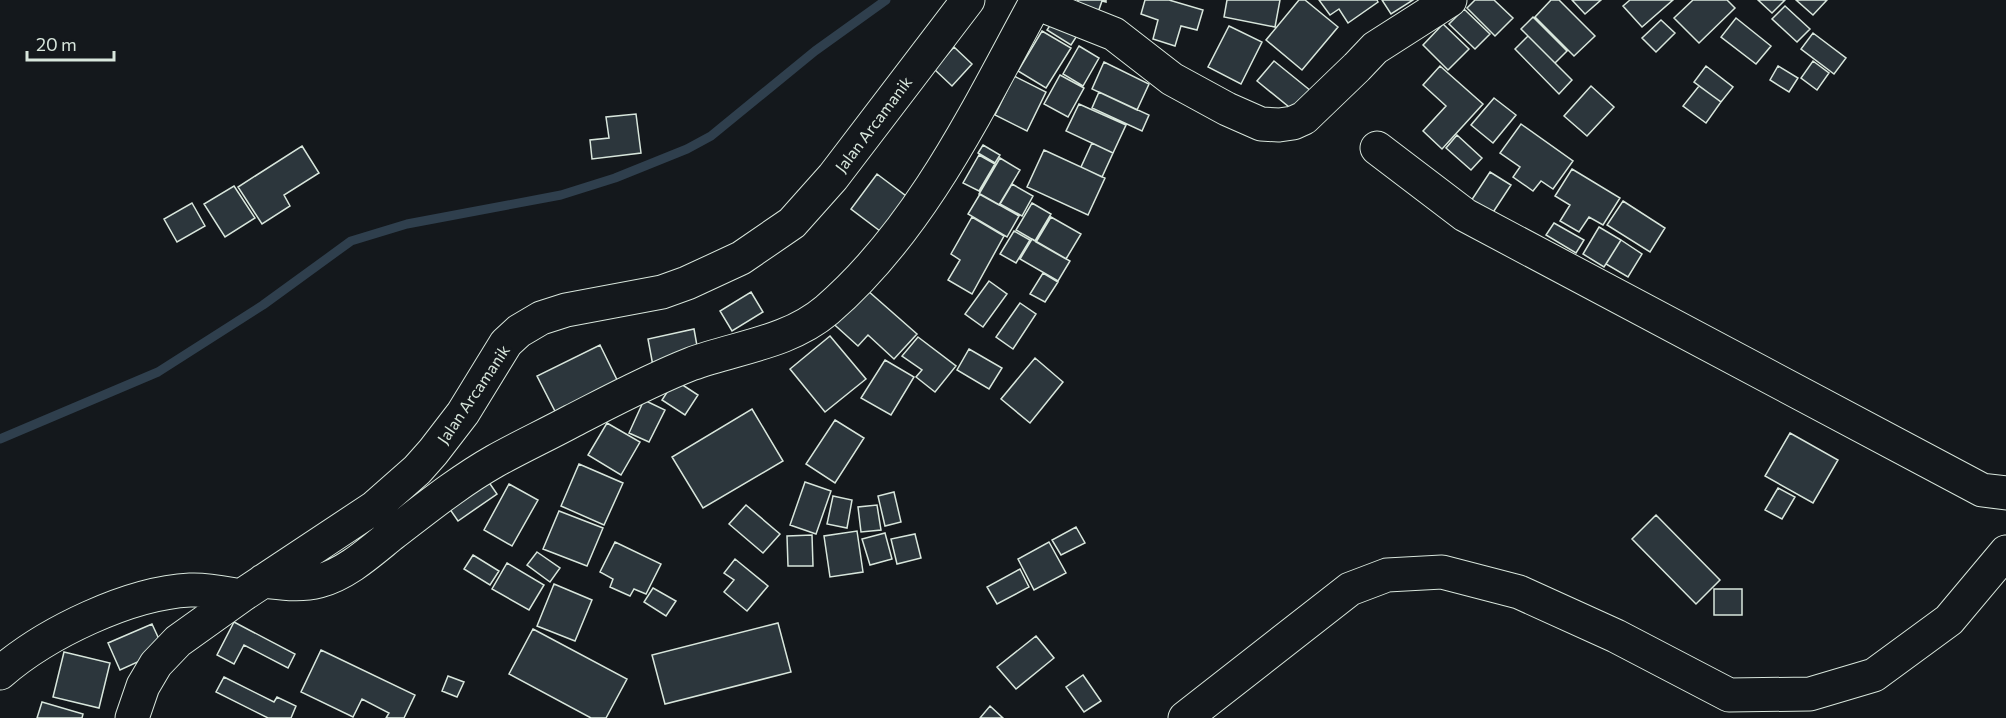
<svg xmlns="http://www.w3.org/2000/svg" width="2006" height="718" viewBox="0 0 2006 718" font-family="Commissioner,sans-serif">
	<rect width="100%" height="100%" fill="#14181c"/>
	<g fill="none" stroke-linecap="round" stroke-linejoin="round">
		<!-- stream -->
		<path stroke="#2f3f4d" stroke-width="9" d="M0 439 158 372 263 305 351 241 407 224 561 195 615 178 687 149 711 136 815 51 886 0"/>
	</g>
	<!-- building -->
	<path fill="#2c363c" stroke="#d8e6dc" stroke-width="1.5" d="M1078 0H1106V2L1102 1 1095 21 1073 13Z
		M1145 0H1169L1203 10 1197 30 1181 26 1175 46 1153 39 1158 20 1141 14Z
		M1227 0H1280L1275 27 1224 17Z
		M1299 0H1305L1338 27 1302 70 1266 40Z
		M1319 0H1377L1378 2 1348 23 1339 9 1330 15Z
		M1382 0H1413L1391 14Z
		M1475 0H1494L1513 18 1495 36 1467 8Z
		M1551 0H1559L1595 36 1574 56 1535 17Z
		M1572 0H1601L1585 14Z
		M1630 0H1673L1642 27 1623 6Z
		M1693 0H1727L1735 8 1699 43 1674 18Z
		M1758 0H1785L1772 13Z
		M1796 0H1827L1813 15Z
		M1785 6 1810 29 1797 42 1772 19Z
		M1464 9 1490 34 1475 49 1449 24Z
		M1056 16 1080 31 1071 45 1047 30Z
		M1533 17 1567 51 1555 63 1521 29Z
		M1736 18 1771 46 1756 64 1721 37Z
		M1661 20 1675 33 1656 52 1642 38Z
		M1443 24 1469 49 1448 70 1423 45Z
		M1229 26 1262 42 1241 84 1208 67Z
		M1042 31 1071 48 1046 88 1018 71Z
		M1813 33 1846 58 1834 74 1801 49Z
		M1528 36 1572 80 1559 94 1515 49Z
		M1079 46 1099 58 1083 86 1063 74Z
		M954 47 972 64 952 86 934 69Z
		M1274 61 1311 91 1294 111 1257 81Z
		M1813 61 1829 73 1817 90 1801 78Z
		M1104 62 1149 84 1137 110 1092 89Z
		M1440 66 1483 104 1442 149 1423 131 1446 106 1423 85Z
		M1706 66 1733 87 1721 102 1694 82Z
		M1778 66 1798 78 1789 92 1770 80Z
		M1060 75 1084 88 1068 117 1044 104Z
		M1014 76 1046 92 1027 131 995 115Z
		M1591 86 1614 107 1587 136 1564 116Z
		M1699 86 1721 102 1706 123 1683 106Z
		M1099 92 1149 115 1142 131 1092 108Z
		M1494 98 1516 115 1493 143 1471 125Z
		M1079 104 1126 125 1113 153 1066 131Z
		M636 114 641 153 592 159 590 140 609 138 606 117Z
		M1521 124 1573 161 1553 189 1541 181 1533 191 1513 177 1520 167 1500 153Z
		M1457 135 1482 158 1471 170 1446 148Z
		M1092 143 1113 153 1102 177 1081 167Z
		M983 145 1000 155 995 163 978 153Z
		M302 146 319 173 284 195 290 206 262 224 238 187Z
		M1044 150 1105 178 1088 215 1027 187Z
		M979 155 995 164 979 191 963 183Z
		M1000 158 1020 170 999 205 979 194Z
		M1572 169 1620 198 1603 225 1589 217 1579 232 1560 221 1570 205 1555 196Z
		M1490 172 1511 185 1490 217 1469 204Z
		M877 174 910 199 884 234 851 209Z
		M1012 184 1033 196 1022 216 1000 204Z
		M234 186 255 218 225 237 204 204Z
		M980 194 1019 216 1007 237 968 214Z
		M1623 201 1665 228 1650 252 1607 225Z
		M192 203 205 226 177 242 164 219Z
		M1032 203 1051 214 1035 241 1016 230Z
		M972 217 1004 236 972 294 948 280 960 260 951 254Z
		M1051 217 1081 234 1066 259 1036 242Z
		M1554 223 1584 240 1576 253 1546 235Z
		M1599 227 1621 240 1604 267 1583 254Z
		M1014 231 1030 240 1016 263 1000 254Z
		M1032 239 1070 261 1058 281 1020 259Z
		M1621 240 1642 254 1628 277 1606 264Z
		M1043 273 1058 282 1045 302 1030 294Z
		M989 281 1007 294 983 327 965 314Z
		M859 283 917 334 894 359 868 335 858 346 827 318Z
		M751 292 763 312 732 331 720 311Z
		M1020 303 1036 314 1013 349 996 337Z
		M694 329 699 357 653 366 648 339Z
		M830 336 866 379 825 412 790 369Z
		M918 337 956 366 935 392 916 377 922 370 902 356Z
		M600 345 621 388 559 419 537 376Z
		M969 349 1002 368 989 389 957 370Z
		M1035 358 1063 382 1030 423 1001 399Z
		M885 360 914 377 891 415 861 398Z
		M675 380 698 395 685 415 662 400Z
		M644 400 665 410 649 442 629 433Z
		M752 409 783 461 703 508 672 457Z
		M835 420 864 438 835 483 806 464Z
		M607 423 640 442 621 475 588 455Z
		M1790 433 1838 460 1813 503 1765 476Z
		M579 464 623 483 604 525 561 506Z
		M486 478 497 494 458 521 447 505Z
		M805 482 831 491 816 534 790 525Z
		M509 484 538 500 512 546 484 530Z
		M1778 488 1795 497 1782 519 1765 510Z
		M894 492 901 522 885 526 878 496Z
		M833 496 852 500 847 528 827 524Z
		M746 505 780 534 763 553 729 524Z
		M877 505 881 530 861 532 858 507Z
		M559 511 603 528 587 566 543 549Z
		M1656 515 1720 580 1696 604 1632 539Z
		M1076 527 1085 543 1061 555 1052 540Z
		M857 531 863 572 830 577 824 536Z
		M885 533 892 559 870 565 862 539Z
		M915 534 921 558 897 564 891 539Z
		M812 535 813 566H788L787 536Z
		M615 542 661 564 646 594 634 589 630 596 610 587 613 579 600 572Z
		M1049 542 1066 573 1034 590 1018 559Z
		M537 552 560 568 550 582 527 565Z
		M473 555 499 571 490 585 464 569Z
		M735 559 768 586 747 611 724 592 734 580 724 573Z
		M507 563 544 585 529 610 492 589Z
		M1020 569 1029 587 997 604 987 587Z
		M554 584 592 600 575 641 537 626Z
		M653 588 676 601 666 616 644 602Z
		M1714 589H1742V615H1714Z
		M234 622 295 654 288 668 244 645 234 664 217 655Z
		M778 623 791 672 665 704 652 655Z
		M152 624 164 650 120 670 108 643Z
		M533 629 627 679 606 718H591L509 674Z
		M1036 636 1054 658 1016 689 997 667Z
		M321 650 415 695 404 718H386L389 713 362 699 353 717 301 692Z
		M64 652 110 663 99 708 53 697Z
		M1083 675 1101 701 1084 712 1066 687Z
		M448 676 464 682 457 697 442 691Z
		M224 677 274 702 277 697 296 706 291 718H268L216 692Z
		M42 702 83 714 82 718H37Z
		M990 706 1003 718H980Z"/>
	<g fill="none" stroke-linecap="round" stroke-linejoin="round">
		<!-- minor casing -->
		<g stroke="#d8e6dc" stroke-width="35">
			<path id="minor" d="M1036 3 1114 34 1172 79 1227 109 1261 124 1279 125 1293 123 1304 118 1357 67 1375 48 1450 0
				M1377 148 1465 215 1982 490 2006 493
				M263 581C282 583 300 586 319 581 346 574 370 552 391 535 425 509 458 482 495 461 520 447 546 435 572 421 611 401 650 380 691 364 737 347 788 343 827 310 922 228 978 108 1037 0
				M0 673C46 633 129 593 190 590 207 589 224 593 241 596
				M132 718 143 686 156 664 178 641 241 596 375 507 417 470 433 452 463 413 506 343 519 331 541 318 566 310 662 292 687 283 741 258 792 223 833 177 968 0
				M1185 718 1350 589 1387 575 1442 572 1519 592 1616 636 1729 695 1810 694 1874 675 1949 620 2006 552"/>
		</g>
		<!-- minor -->
		<use href="#minor" stroke="#14181c" stroke-width="33"/>
	</g>
	<g text-anchor="middle" dominant-baseline="central" stroke-width="4.5" stroke-linejoin="round" paint-order="stroke">
		<!-- street labels -->
		<g font-size="16" fill="#d8e6dc" stroke="#14181c">
			<text transform="translate(873 124) rotate(-53)">Jalan Arcamanik</text>
			<text transform="translate(473 394) rotate(-56)">Jalan Arcamanik</text>
		</g>
	</g>
	<!-- scale -->
	<path d="M27 51v9h87v-9" fill="none" stroke="#d8e6dc" stroke-width="3"/>
	<text x="36" y="51" font-size="18" fill="#d8e6dc" stroke="#14181c" stroke-width="4.5" paint-order="stroke">20 m</text>
</svg>
